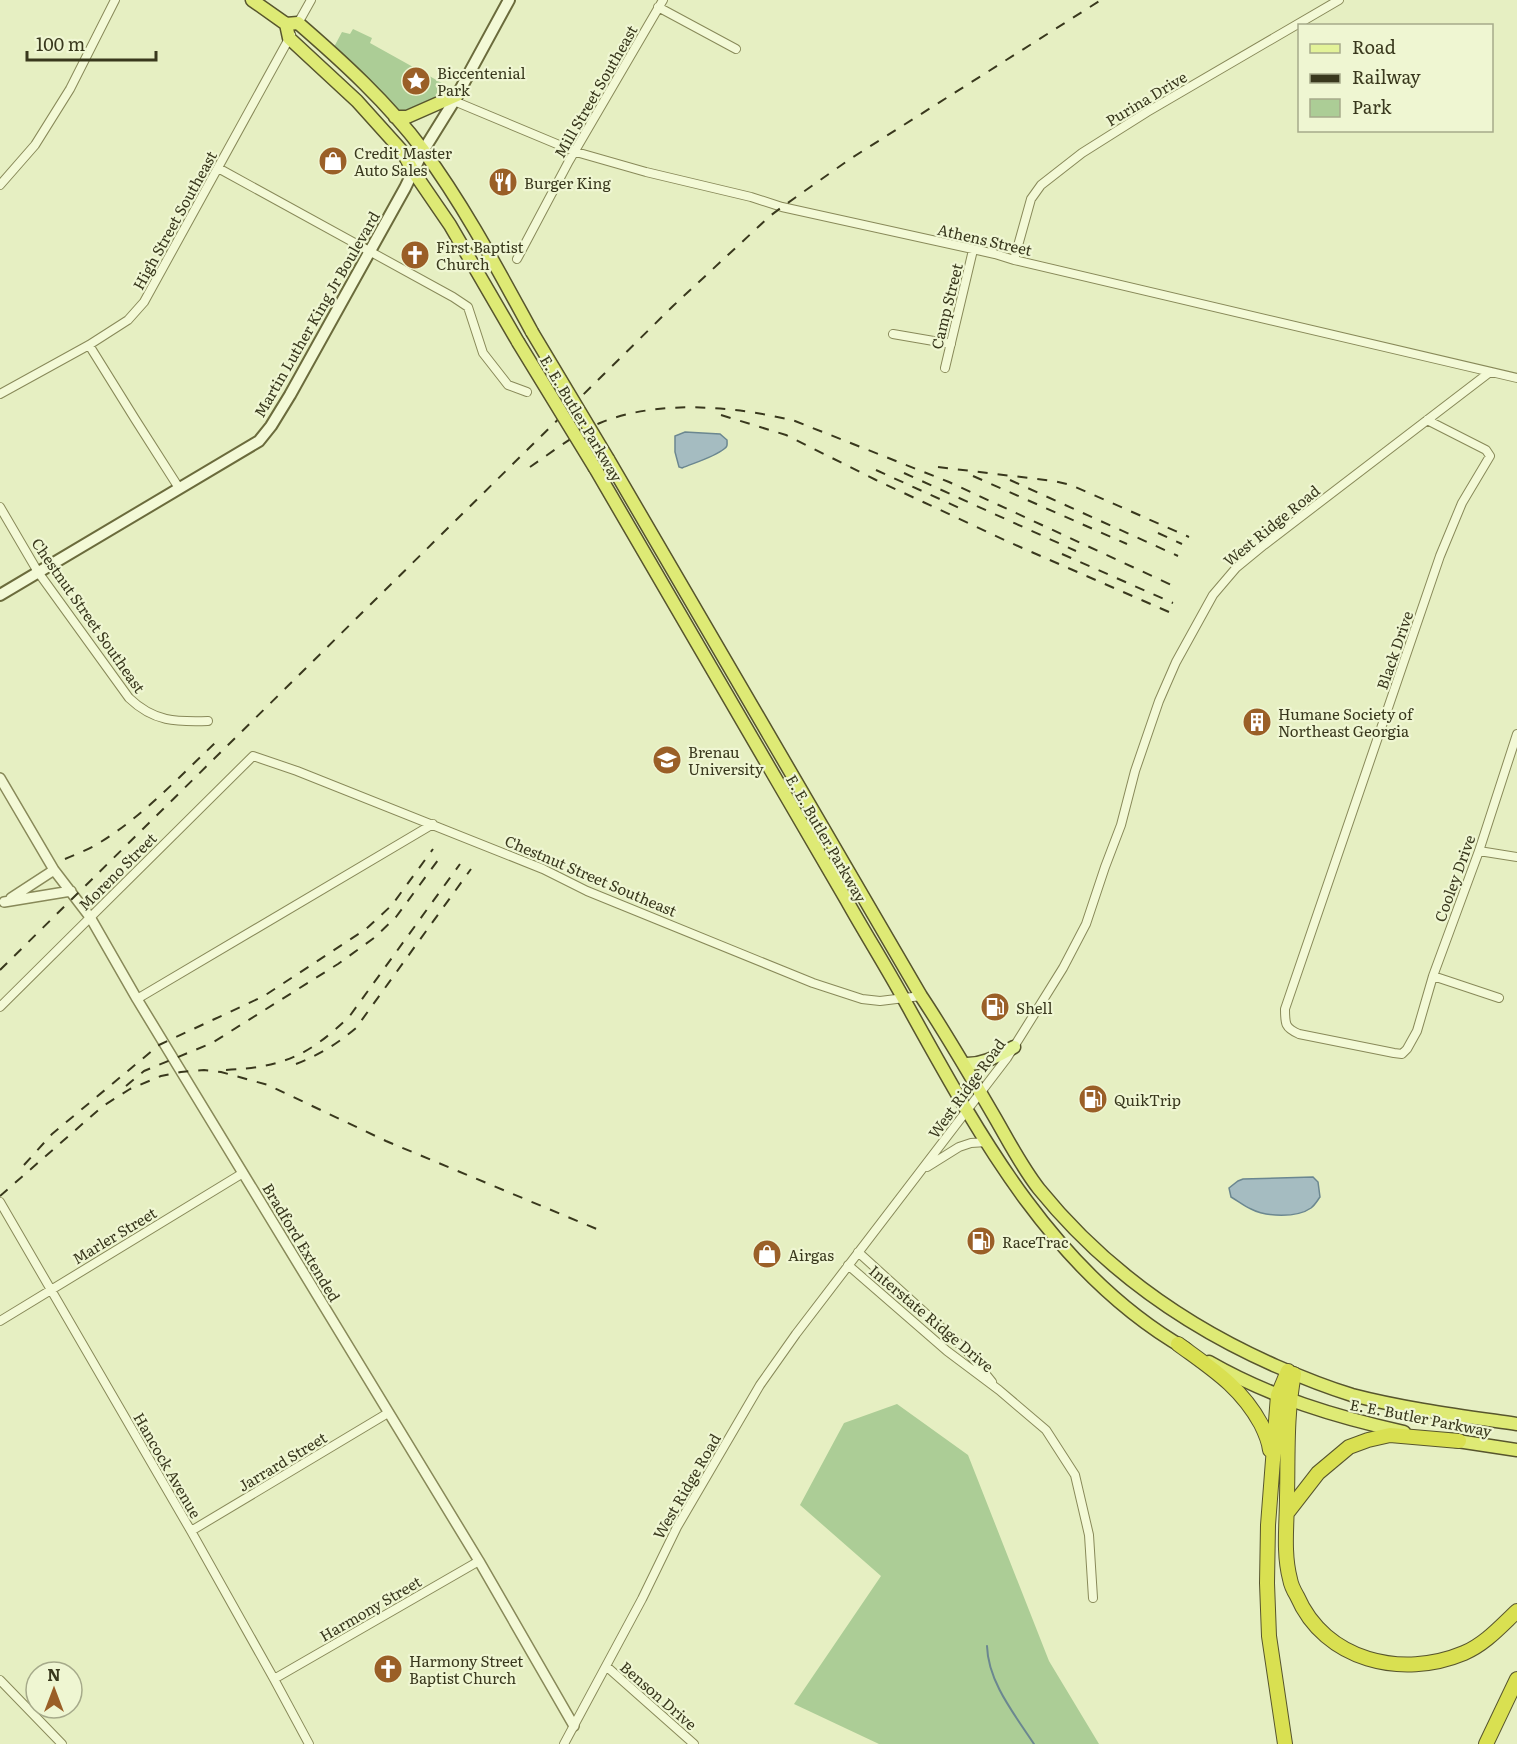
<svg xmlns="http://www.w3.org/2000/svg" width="1517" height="1744" viewBox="0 0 1517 1744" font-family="Literata,serif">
	<rect width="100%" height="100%" fill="#e6efc2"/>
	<!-- green -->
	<path fill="#accd96" d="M353 29 372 38 370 43 449 87 450 91C435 99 415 115 398 111L334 47 342 32 350 34Z
		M897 1404 968 1455 1049 1661 1099 1744H879L794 1704 881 1576 800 1505 844 1423Z"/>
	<!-- water -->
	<path fill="#a5bcc1" stroke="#6b8790" stroke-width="1.5" d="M685 432 720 434 727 440C727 445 728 446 724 449 714 457 694 463 682 468L679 467 675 452V436Z
		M1313 1177 1318 1182 1320 1197C1317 1201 1315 1205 1311 1208 1297 1218 1266 1217 1251 1209 1244 1206 1238 1201 1231 1197L1229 1188 1238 1181 1243 1179Z"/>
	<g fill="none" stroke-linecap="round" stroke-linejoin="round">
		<!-- stream -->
		<path stroke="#6b8790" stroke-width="2" d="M987 1646C988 1682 1015 1715 1034 1744"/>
		<!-- minor casing -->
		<g stroke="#888959" stroke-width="10">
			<path id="minor" d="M658 7 736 49
				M297 25 311 0
				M454 101 576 152 646 172 751 197 782 207 995 254 1014 260 1517 378
				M218 168 453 297 468 307 483 353 508 385 527 392
				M0 185 35 145 70 89 115 0
				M517 259 569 161 663 0
				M1014 260 1031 199 1041 185 1082 153 1147 112 1339 0
				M893 334 951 344
				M89 345 135 419 179 488
				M945 368 973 250
				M0 394 89 345 128 320 144 302 291 35
				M1427 420 1486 450 1490 456 1462 503 1440 556 1285 1009C1285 1024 1285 1028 1299 1034L1394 1053 1402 1054 1407 1049 1417 1031 1433 976 1479 851 1517 734
				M0 507 38 572 129 698C154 722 176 722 208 721
				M1479 851 1517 857
				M1433 976 1499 998
				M137 999 433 824
				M0 1007 253 756 297 771 543 869 587 891 813 983 862 999 880 1001 921 996
				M927 1167 959 1147 971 1143 987 1142
				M0 1202 191 1531 274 1679 309 1744
				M858 1252 967 1351 992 1382
				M848 1265 947 1351 999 1390 1046 1430 1075 1475 1089 1535 1093 1598
				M0 1321 243 1173
				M191 1531 388 1413
				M606 1666 694 1744
				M274 1679 479 1561
				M0 1680 62 1744
				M564 1744 642 1599 677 1527 760 1385 796 1334 1007 1058 1063 968 1086 924 1105 867 1121 825 1135 771 1159 701 1176 662 1213 595 1236 568 1264 545 1490 372"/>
		</g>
		<!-- tertiary casing -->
		<g stroke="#888959" stroke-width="12">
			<path id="tertiary" d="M0 778 54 870 90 917 137 999 479 1561 574 1726
				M11 898 54 870
				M4 902 71 891"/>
		</g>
		<!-- secondary casing -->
		<g stroke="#6b6b3c" stroke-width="14">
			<path id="secondary" d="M0 595 259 441 271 426 290 395 405 188 423 151 454 101 509 0"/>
		</g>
		<!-- primary casing -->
		<g stroke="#57552d" stroke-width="15">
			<path id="primary" d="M964 1064C983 1065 997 1056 1014 1047"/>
		</g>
		<!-- trunk casing -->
		<g stroke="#57552d" stroke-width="15">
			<path id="trunk" d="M252 0 286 24 289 38 357 101 402 151 413 171 450 225 518 342
				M286 24 298 23C342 61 388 103 423 150 465 207 498 270 532 332
				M395 117H407L457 95
				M608 459 921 996C947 1035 970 1075 994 1116 1008 1140 1021 1166 1039 1189 1103 1268 1183 1325 1276 1366 1301 1377 1326 1387 1352 1395 1406 1409 1462 1416 1517 1424
				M595 468C679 612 763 757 847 901 866 935 887 968 906 1003 978 1133 1053 1273 1186 1349
				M1209 1362C1270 1397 1336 1417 1404 1432
				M1451 1440 1517 1450"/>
		</g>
		<!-- motorway casing -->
		<g stroke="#57552d" stroke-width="16">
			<path id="motorway" d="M1178 1344C1212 1369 1240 1386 1261 1424 1265 1432 1269 1441 1270 1450
				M1294 1374C1286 1415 1288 1456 1287 1497 1287 1524 1283 1552 1290 1579 1291 1585 1294 1591 1297 1596 1325 1661 1402 1679 1464 1653 1485 1644 1500 1627 1517 1611
				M1287 1513 1318 1473 1349 1447 1368 1440 1390 1435 1459 1441
				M1285 1744 1269 1636 1267 1583 1268 1525 1278 1395 1288 1371
				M1486 1744 1517 1679"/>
		</g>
		<!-- minor -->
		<use href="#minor" stroke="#f3f9d6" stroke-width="8"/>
		<!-- tertiary -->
		<use href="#tertiary" stroke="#f3f9d6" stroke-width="9"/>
		<!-- secondary -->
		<use href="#secondary" stroke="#f3f9d6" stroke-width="10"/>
		<!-- primary -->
		<use href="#primary" stroke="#e3f399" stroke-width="12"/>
		<!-- trunk -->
		<use href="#trunk" stroke="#deea75" stroke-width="12"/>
		<!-- motorway -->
		<use href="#motorway" stroke="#d9e051" stroke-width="14"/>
		<!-- rail -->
		<path stroke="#39381d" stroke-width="2" stroke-dasharray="10 10" stroke-linecap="butt" d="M721 415 786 435 876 480 1011 543 1169 612
			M530 467C552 452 575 434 600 423 658 399 735 406 795 421L949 482 1178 588
			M938 467 1054 481 1071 485 1189 537
			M876 470 966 511
			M904 473 1076 551
			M973 476 1127 544
			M1010 480 1178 556
			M1158 533 1182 544
			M1062 554 1173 603
			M65 859C76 854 88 850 99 843 142 817 178 778 215 743
			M0 970 673 306 770 216 782 207 850 159 1101 0
			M296 1064C319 1055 337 1044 356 1028L471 869
			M226 1070C283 1067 308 1056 349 1017L460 864
			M126 1086 144 1071 212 1043 338 964 374 938 396 917 441 856
			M24 1165 52 1134 159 1045 264 996 366 929 392 905 433 849
			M0 1196 103 1106 130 1089 161 1076 181 1072 204 1070 221 1072 268 1085 386 1141 599 1230"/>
		<!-- trunk-bridge casing -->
		<g stroke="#57552d" stroke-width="15" stroke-linecap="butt">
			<path id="trunk-bridge" d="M532 332 608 459
				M518 342 595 468"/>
		</g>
		<!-- trunk-bridge -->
		<use href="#trunk-bridge" stroke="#deea75" stroke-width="12"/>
	</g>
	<!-- icons -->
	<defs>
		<g id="sight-disc" transform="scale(1.5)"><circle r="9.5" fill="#9a5f27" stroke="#eff6d2"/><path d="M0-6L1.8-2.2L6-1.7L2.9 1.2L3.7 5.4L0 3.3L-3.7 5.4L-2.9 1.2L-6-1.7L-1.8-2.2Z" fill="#fff"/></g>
		<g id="shop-disc" transform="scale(1.5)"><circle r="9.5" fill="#9a5f27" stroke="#eff6d2"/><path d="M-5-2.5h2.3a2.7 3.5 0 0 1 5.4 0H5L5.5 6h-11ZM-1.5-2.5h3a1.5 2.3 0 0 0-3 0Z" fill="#fff"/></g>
		<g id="restaurant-disc" transform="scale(1.5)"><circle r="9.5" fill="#9a5f27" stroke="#eff6d2"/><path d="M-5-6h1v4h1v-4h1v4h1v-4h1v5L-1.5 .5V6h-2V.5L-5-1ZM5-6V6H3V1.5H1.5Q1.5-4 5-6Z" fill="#fff"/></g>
		<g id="church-disc" transform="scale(1.5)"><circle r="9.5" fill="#9a5f27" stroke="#eff6d2"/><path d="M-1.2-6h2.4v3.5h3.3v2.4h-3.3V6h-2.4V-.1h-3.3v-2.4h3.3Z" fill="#fff"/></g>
		<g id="building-disc" transform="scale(1.5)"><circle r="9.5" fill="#9a5f27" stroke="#eff6d2"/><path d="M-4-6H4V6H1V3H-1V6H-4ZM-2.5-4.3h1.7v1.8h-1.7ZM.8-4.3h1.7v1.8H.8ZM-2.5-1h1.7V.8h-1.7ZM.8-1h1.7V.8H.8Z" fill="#fff"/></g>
		<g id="university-disc" transform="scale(1.5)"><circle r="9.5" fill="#9a5f27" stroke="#eff6d2"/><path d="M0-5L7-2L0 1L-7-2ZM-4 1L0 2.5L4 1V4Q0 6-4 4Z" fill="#fff"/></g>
		<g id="fuel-disc" transform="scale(1.5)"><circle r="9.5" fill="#9a5f27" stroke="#eff6d2"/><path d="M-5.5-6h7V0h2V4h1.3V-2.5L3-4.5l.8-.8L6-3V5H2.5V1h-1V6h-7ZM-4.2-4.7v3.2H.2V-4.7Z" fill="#fff"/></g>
	</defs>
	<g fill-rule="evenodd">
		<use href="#sight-disc" x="416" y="81"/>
		<use href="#shop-disc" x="333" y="161"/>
		<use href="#restaurant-disc" x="503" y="182"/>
		<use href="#church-disc" x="415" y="255"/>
		<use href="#building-disc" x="1257" y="722"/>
		<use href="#university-disc" x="667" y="760"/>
		<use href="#fuel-disc" x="995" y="1007"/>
		<use href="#fuel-disc" x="1093" y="1099"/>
		<use href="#fuel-disc" x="981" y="1241"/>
		<use href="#shop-disc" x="767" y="1254"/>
		<use href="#church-disc" x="388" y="1669"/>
	</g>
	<g text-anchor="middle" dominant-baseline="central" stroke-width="4.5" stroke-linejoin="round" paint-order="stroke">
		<!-- poi labels -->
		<g font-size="15" fill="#39381d" stroke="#eff6d2" text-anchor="start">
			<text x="437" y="72">Biccentenial<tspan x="437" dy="17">Park</tspan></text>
			<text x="354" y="152">Credit Master<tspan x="354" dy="17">Auto Sales</tspan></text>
			<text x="524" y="182">Burger King</text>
			<text x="436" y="246">First Baptist<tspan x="436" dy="17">Church</tspan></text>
			<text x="1278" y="713">Humane Society of<tspan x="1278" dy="17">Northeast Georgia</tspan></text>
			<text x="688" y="751">Brenau<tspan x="688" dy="17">University</tspan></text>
			<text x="1016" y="1007">Shell</text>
			<text x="1114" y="1099">QuikTrip</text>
			<text x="1002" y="1241">RaceTrac</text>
			<text x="788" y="1254">Airgas</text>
			<text x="409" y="1660">Harmony Street<tspan x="409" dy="17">Baptist Church</tspan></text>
		</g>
		<!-- street labels -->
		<g font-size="15" fill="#39381d" stroke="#eff6d2">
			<text transform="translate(595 91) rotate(-60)">Mill Street Southeast</text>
			<text transform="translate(1146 98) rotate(-31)">Purina Drive</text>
			<text transform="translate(174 220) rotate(-61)">High Street Southeast</text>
			<text transform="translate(985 239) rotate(13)">Athens Street</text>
			<text transform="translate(946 306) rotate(-76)">Camp Street</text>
			<text transform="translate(316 314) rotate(-60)">Martin Luther King Jr Boulevard</text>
			<text transform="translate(582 418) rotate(59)">E. E. Butler Parkway</text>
			<text transform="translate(1271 525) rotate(-39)">West Ridge Road</text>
			<text transform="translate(89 615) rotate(55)">Chestnut Street Southeast</text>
			<text transform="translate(1394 650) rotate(-71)">Black Drive</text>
			<text transform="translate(827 838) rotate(60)">E. E. Butler Parkway</text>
			<text transform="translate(117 871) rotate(-45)">Moreno Street</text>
			<text transform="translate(591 875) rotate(23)">Chestnut Street Southeast</text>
			<text transform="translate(1454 878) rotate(-70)">Cooley Drive</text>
			<text transform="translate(966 1088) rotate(-54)">West Ridge Road</text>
			<text transform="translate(114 1235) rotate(-31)">Marler Street</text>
			<text transform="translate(302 1242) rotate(59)">Bradford Extended</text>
			<text transform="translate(932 1318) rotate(40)">Interstate Ridge Drive</text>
			<text transform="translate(1421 1417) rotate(11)">E. E. Butler Parkway</text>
			<text transform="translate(282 1461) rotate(-31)">Jarrard Street</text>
			<text transform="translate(168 1465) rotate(60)">Hancock Avenue</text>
			<text transform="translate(686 1486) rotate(-60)">West Ridge Road</text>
			<text transform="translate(370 1608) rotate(-30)">Harmony Street</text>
			<text transform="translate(659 1695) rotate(41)">Benson Drive</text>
		</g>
	</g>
	<!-- legend -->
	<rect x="1298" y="24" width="195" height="108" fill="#eff6d2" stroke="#a6aa8a" stroke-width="1.5"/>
	<rect x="1310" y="44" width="30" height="9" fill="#e3f399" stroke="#a6aa8a" stroke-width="1.5"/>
	<text x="1352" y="54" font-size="18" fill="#39381d">Road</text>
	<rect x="1310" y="74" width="30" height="9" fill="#39381d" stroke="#a6aa8a" stroke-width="1.5"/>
	<text x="1352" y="84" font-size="18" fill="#39381d">Railway</text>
	<rect x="1310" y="99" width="30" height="18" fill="#accd96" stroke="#a6aa8a" stroke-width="1.5"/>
	<text x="1352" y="114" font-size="18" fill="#39381d">Park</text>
	<!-- north arrow -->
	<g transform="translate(54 1690)"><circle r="28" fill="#eff6d2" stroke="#a6aa8a" stroke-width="1.5"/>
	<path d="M0-4.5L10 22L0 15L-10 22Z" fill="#9a5f27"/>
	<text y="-9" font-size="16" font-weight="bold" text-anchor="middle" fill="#39381d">N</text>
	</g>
	<!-- scale -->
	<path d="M27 51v9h129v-9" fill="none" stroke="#39381d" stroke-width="3"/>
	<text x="36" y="51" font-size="18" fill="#39381d" stroke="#eff6d2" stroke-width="4.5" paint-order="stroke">100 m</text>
</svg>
